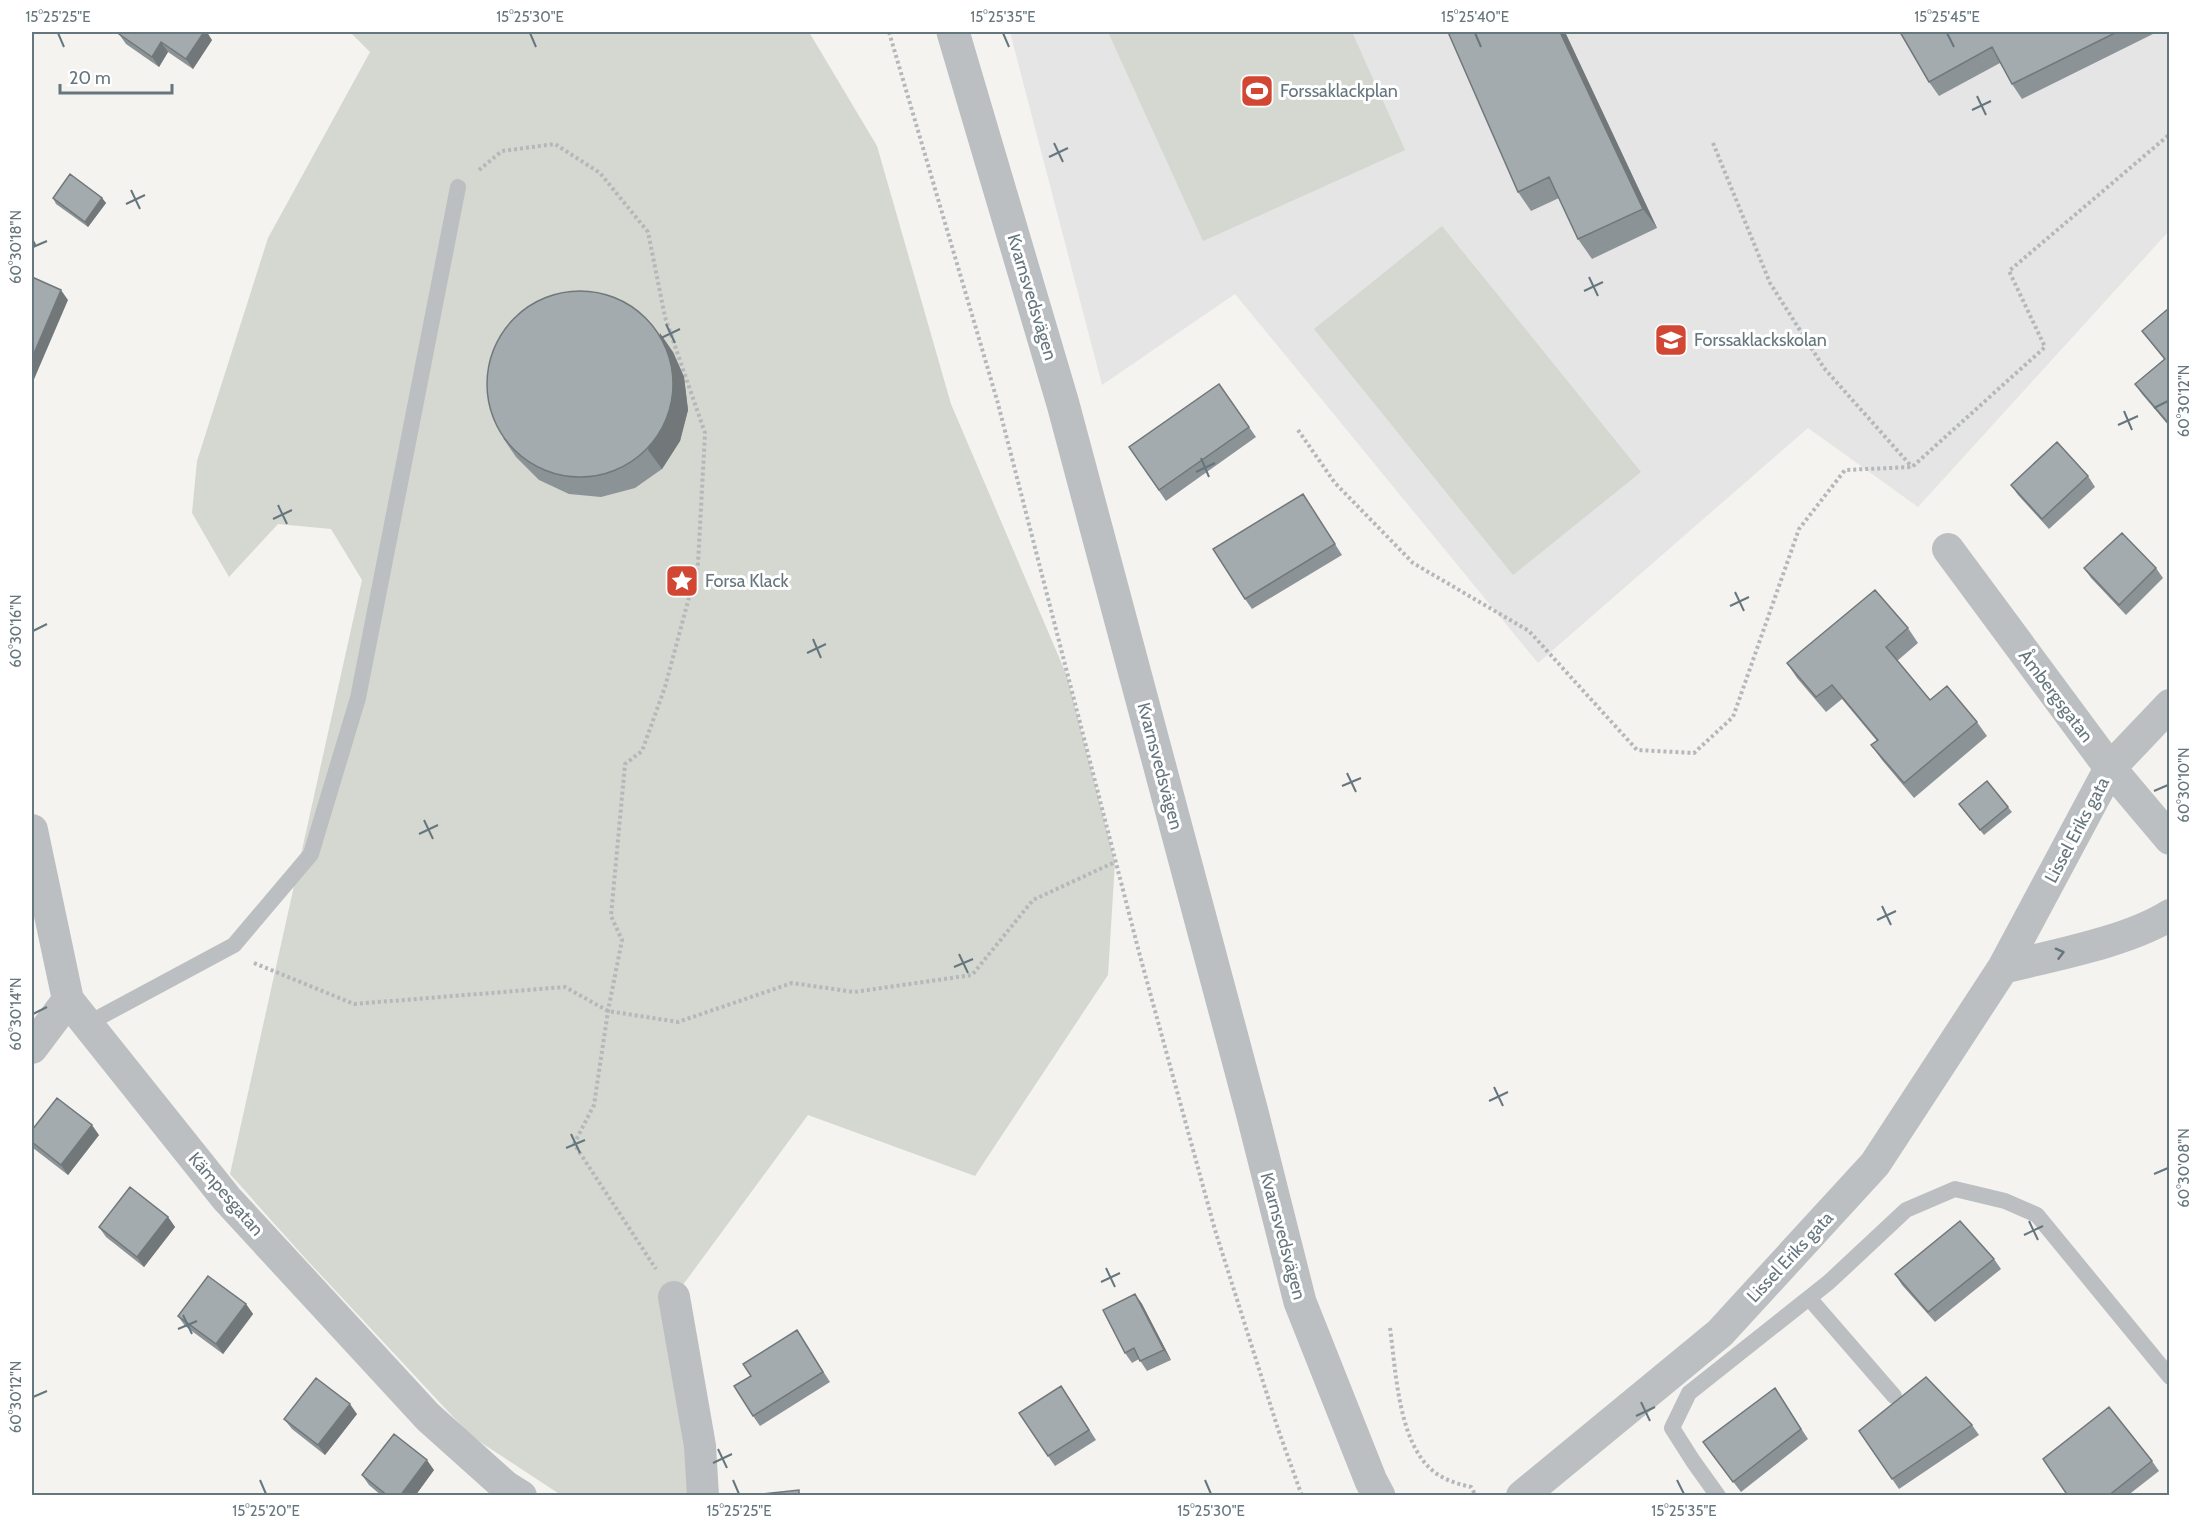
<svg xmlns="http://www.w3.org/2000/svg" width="2201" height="1527" viewBox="0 0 2201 1527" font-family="Cabin,sans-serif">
	<rect width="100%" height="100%" fill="#f4f3f0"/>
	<!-- built -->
	<path fill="#e4e5e4" d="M1010 32H2169V231L1918 507 1808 428 1538 663 1235 294 1102 385Z"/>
	<!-- green -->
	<path fill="#d4d8d0" d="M350 32H809L877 146 951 404 1067 676 1115 862 1108 975 975 1176 808 1115 674 1297 696 1495H561L471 1436 305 1258 230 1174 362 580 331 529 278 524 229 577 192 513 197 461 268 238 370 52Z
		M1108 32H1352L1405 150 1203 241Z
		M1442 226 1641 472 1513 575 1314 329Z"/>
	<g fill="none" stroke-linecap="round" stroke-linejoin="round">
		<!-- path -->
		<path stroke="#b5b8ba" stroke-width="4" stroke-dasharray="3 3" stroke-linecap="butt" d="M889 32 997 400 1140 956 1215 1230 1278 1429 1302 1496
			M1713 143 1770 283 1824 368 1912 467
			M479 170 502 151 555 144 600 173 648 232 665 317 705 433 698 564 665 687 642 751 625 764 611 916 622 940 608 1011 594 1105 574 1144 656 1269
			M1298 430 1335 483 1413 563 1529 631 1637 750 1694 753 1733 717 1799 529 1845 470 1912 467 2045 347 2009 271 2170 134
			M254 963 354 1004 565 987 608 1011 678 1022 792 983 854 992 972 975 1033 900 1115 862
			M1390 1328C1396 1371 1398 1442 1433 1471 1444 1480 1458 1484 1471 1487L1476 1496"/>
		<!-- service -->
		<path stroke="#bbbfc2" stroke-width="16" d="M87 1024 234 945 311 854 358 698 458 187
			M1809 1298 1894 1396
			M1718 1496 1693 1461 1672 1428 1689 1393 1829 1282 1906 1210 1955 1189 2005 1201 2037 1215 2170 1377"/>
		<!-- minor -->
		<path stroke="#bbbfc2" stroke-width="32" d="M1948 549 2110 768 2170 839
			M32 830 68 1000 227 1199 428 1417 505 1486 521 1496
			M2003 968C2054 955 2127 942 2170 915
			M32 1048 68 1000
			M674 1297 700 1446 703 1496
			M1522 1496 1720 1333 1875 1164 2003 968 2110 768 2170 705"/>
		<!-- tertiary -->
		<path stroke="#bbbfc2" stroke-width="33" d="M953 32 1063 404 1252 1112 1300 1302 1371 1481 1379 1496"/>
	</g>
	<!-- wall -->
	<path fill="#8c9396" d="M1565 32 1657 228 1592 259 1578 239 1559 198 1531 211 1518 192Z
		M1900 32H2157L2022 99 2012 84 2000 63 1939 96 1929 82Z
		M119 34 212 40 193 69 168 52 159 67 126 44Z
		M53 198H102L106 203 88 227 56 204Z
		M2169 308V426L2142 394 2135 384 2164 359 2142 331Z
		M673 352 684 377 688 410 680 441 662 469 635 488 601 497 569 494 539 480 516 457 503 438Z
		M1219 384 1256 437 1166 501 1129 447Z
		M2088 476 2095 487 2049 529 2018 495 2011 485Z
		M1303 494 1342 555 1252 609 1245 599Z
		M2084 568H2156L2163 578 2126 615 2091 578Z
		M1908 628 1918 643 1897 661 1930 700 1977 722 1987 736 1914 798 1882 760 1871 745 1877 741 1842 699 1826 712 1797 678 1787 663Z
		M1959 804 2008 807 2012 812 1984 835Z
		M32 1130 99 1135 68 1175 33 1148 32 1145Z
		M168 1217 175 1227 144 1267 106 1237 99 1227Z
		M1994 1259 2001 1269 1935 1322 1902 1285 1895 1274Z
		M1135 1294 1142 1304 1171 1360 1147 1371 1139 1359 1132 1363 1125 1353Z
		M246 1304 253 1314 223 1354 185 1326 178 1316Z
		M804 1341 830 1382 760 1426 753 1416Z
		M1775 1388 1808 1439 1741 1492 1703 1442Z
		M1068 1396 1096 1440 1055 1466 1048 1456Z
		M357 1414 325 1455 292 1429 284 1419Z
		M1972 1425 1979 1435 1899 1489 1859 1431Z
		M2152 1461 2159 1471 2127 1496H2068Z
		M434 1470 415 1496H382L369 1485 362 1475Z"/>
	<!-- shaded-wall -->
	<path fill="#72787a" d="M204 32H207L212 40 193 69 186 59Z
		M1560 32H1565L1657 228 1643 209Z
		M161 42 168 52 159 67 152 57Z
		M102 198 106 203 88 227 85 222Z
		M32 237 36 244 32 251Z
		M61 290 68 300 32 384V358Z
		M660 333 673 352 684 377 688 410 680 441 662 469 648 450Z
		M92 1125 99 1135 68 1175 61 1165Z
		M168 1217 175 1227 144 1267 137 1257Z
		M1135 1294 1142 1304 1171 1360 1164 1350Z
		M246 1304 253 1314 223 1354 216 1344Z
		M350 1404 357 1414 325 1455 318 1445Z
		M427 1460 434 1470 415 1496H400Z"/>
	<!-- building -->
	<path fill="#a3abaf" stroke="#72787a" stroke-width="1.5" d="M120 32H204L186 59 161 42 152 57 119 34Z
		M1448 32H1560L1643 209 1578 239 1549 177 1518 192Z
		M1900 32H2117L2012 84 1992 47 1929 82Z
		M70 174 102 198 85 222 53 198Z
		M32 277 61 290 32 358Z
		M487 384a93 93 0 1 1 186 0a93 93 0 1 1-186 0Z
		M2169 308V424L2135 384 2165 359 2142 331Z
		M1219 384 1249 427 1159 490 1129 447Z
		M2057 442 2088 476 2042 519 2011 485Z
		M1303 494 1335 544 1245 599 1213 549Z
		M2122 533 2156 568 2119 605 2084 568Z
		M1875 590 1908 628 1886 647 1930 700 1947 686 1977 722 1904 783 1871 745 1878 740 1832 685 1816 697 1787 663Z
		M1987 781 2008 807 1980 830 1959 804Z
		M57 1098 92 1125 61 1165 32 1142V1130Z
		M130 1187 168 1217 137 1257 99 1227Z
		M1960 1221 1994 1259 1928 1312 1895 1274Z
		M208 1276 246 1304 216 1344 178 1316Z
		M1135 1294 1164 1350 1140 1361 1134 1348 1125 1353 1103 1310Z
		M797 1330 823 1372 753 1416 734 1386 751 1376 743 1364Z
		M1926 1377 1972 1425 1892 1479 1859 1431Z
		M316 1378 350 1404 318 1445 284 1419Z
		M1061 1386 1089 1430 1048 1456 1019 1413Z
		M1775 1388 1801 1429 1733 1482 1703 1442Z
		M2109 1407 2152 1461 2108 1496H2068L2043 1459Z
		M394 1434 427 1460 400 1496H388L362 1475Z
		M799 1490V1496H754V1495Z"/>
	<!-- one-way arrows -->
	<defs><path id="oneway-chevron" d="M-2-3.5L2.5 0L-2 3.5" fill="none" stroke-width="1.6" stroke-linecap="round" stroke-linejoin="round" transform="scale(1.5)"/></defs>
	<use stroke="#66767e" href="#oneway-chevron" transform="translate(2060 953) rotate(-15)"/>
	<!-- ticks -->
	<path fill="none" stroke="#66767e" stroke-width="2" d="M58 33 64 47M530 33 536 47M1003 33 1009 47M1475 33 1481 47M1947 33 1954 47M1977 96 1986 115M1972 110 1991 101M1054 143 1063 162M1049 157 1068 148M131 190 140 209M126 204 145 195M33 247 47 241M1589 277 1598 296M1584 291 1603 282M666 324 675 343M661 338 680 329M2154 408 2168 401M2124 411 2132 430M2118 425 2138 416M1201 458 1209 477M1196 472 1215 463M278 505 287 524M273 519 292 510M1735 592 1744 611M1730 606 1749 597M33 631 47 624M813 639 821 658M807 653 826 644M1347 773 1356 792M1342 786 1361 778M2154 791 2168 785M424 820 433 839M419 834 438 825M1882 906 1891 925M1877 920 1896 911M959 954 968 973M954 967 973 959M33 1014 47 1007M1494 1087 1503 1106M1489 1101 1508 1092M571 1134 580 1153M566 1148 585 1140M2154 1174 2168 1168M2029 1221 2038 1240M2024 1235 2043 1226M1106 1268 1115 1287M1101 1282 1120 1273M183 1315 192 1334M178 1329 197 1321M33 1397 47 1391M1641 1402 1650 1421M1636 1416 1655 1407M718 1449 727 1468M713 1463 732 1454M260 1480 266 1494M733 1480 739 1494M1205 1480 1211 1494M1677 1480 1684 1494"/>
	<!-- icons -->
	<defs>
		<g id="stadium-square" transform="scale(1.725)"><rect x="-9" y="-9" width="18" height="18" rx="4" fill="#d14733" stroke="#fff"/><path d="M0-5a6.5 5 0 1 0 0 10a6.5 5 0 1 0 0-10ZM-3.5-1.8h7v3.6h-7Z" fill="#fff"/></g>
		<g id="school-square" transform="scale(1.725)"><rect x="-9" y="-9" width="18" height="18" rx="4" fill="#d14733" stroke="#fff"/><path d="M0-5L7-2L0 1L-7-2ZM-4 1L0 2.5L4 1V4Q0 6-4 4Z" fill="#fff"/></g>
		<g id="sight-square" transform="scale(1.725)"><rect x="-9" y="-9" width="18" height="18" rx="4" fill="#d14733" stroke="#fff"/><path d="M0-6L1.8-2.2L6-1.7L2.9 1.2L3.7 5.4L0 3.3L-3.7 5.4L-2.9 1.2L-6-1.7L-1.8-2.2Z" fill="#fff"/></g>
	</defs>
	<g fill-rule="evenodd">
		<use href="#stadium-square" x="1257" y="91"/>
		<use href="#school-square" x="1671" y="340"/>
		<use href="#sight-square" x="682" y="581"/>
	</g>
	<g text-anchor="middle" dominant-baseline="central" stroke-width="6" stroke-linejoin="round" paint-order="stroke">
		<!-- poi labels -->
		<g font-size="18" fill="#66767e" stroke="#fff" text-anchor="start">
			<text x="1280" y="91">Forssaklackplan</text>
			<text x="1694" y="340">Forssaklackskolan</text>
			<text x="705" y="581">Forsa Klack</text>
		</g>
		<!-- street labels -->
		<g font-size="18" fill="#66767e" stroke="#fff">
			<text transform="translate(1032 297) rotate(73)">Kvarnsvedsvägen</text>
			<text transform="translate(2056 696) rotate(53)">Åmbergsgatan</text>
			<text transform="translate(1160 766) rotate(75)">Kvarnsvedsvägen</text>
			<text transform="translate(2077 830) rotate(-62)">Lissel Eriks gata</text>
			<text transform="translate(226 1194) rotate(49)">Kämpesgatan</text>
			<text transform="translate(1283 1236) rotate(75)">Kvarnsvedsvägen</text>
			<text transform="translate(1790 1257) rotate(-47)">Lissel Eriks gata</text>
		</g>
	</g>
	<!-- border -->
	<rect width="2201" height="1527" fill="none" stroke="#ffffff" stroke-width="66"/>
	<!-- scale -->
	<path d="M60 84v9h112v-9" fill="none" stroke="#66767e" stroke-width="3"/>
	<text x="69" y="84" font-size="18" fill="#66767e" stroke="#ffffff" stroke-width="4.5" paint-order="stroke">20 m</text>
	<rect x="33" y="33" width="2135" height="1461" fill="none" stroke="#66767e" stroke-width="2"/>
	<g font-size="15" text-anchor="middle" fill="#66767e">
		<text x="58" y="22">15°25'25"E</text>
		<text x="530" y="22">15°25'30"E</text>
		<text x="1003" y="22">15°25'35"E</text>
		<text x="1475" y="22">15°25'40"E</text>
		<text x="1947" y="22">15°25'45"E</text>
		<text transform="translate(16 247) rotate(-90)" y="5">60°30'18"N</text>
		<text transform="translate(2184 401) rotate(-90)" y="5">60°30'12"N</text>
		<text transform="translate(16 631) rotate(-90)" y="5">60°30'16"N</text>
		<text transform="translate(2184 785) rotate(-90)" y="5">60°30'10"N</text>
		<text transform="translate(16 1014) rotate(-90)" y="5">60°30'14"N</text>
		<text transform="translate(2184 1168) rotate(-90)" y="5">60°30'08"N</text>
		<text transform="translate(16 1397) rotate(-90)" y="5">60°30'12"N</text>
		<text x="266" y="1516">15°25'20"E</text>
		<text x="739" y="1516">15°25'25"E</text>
		<text x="1211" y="1516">15°25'30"E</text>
		<text x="1684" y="1516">15°25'35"E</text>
	</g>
</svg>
